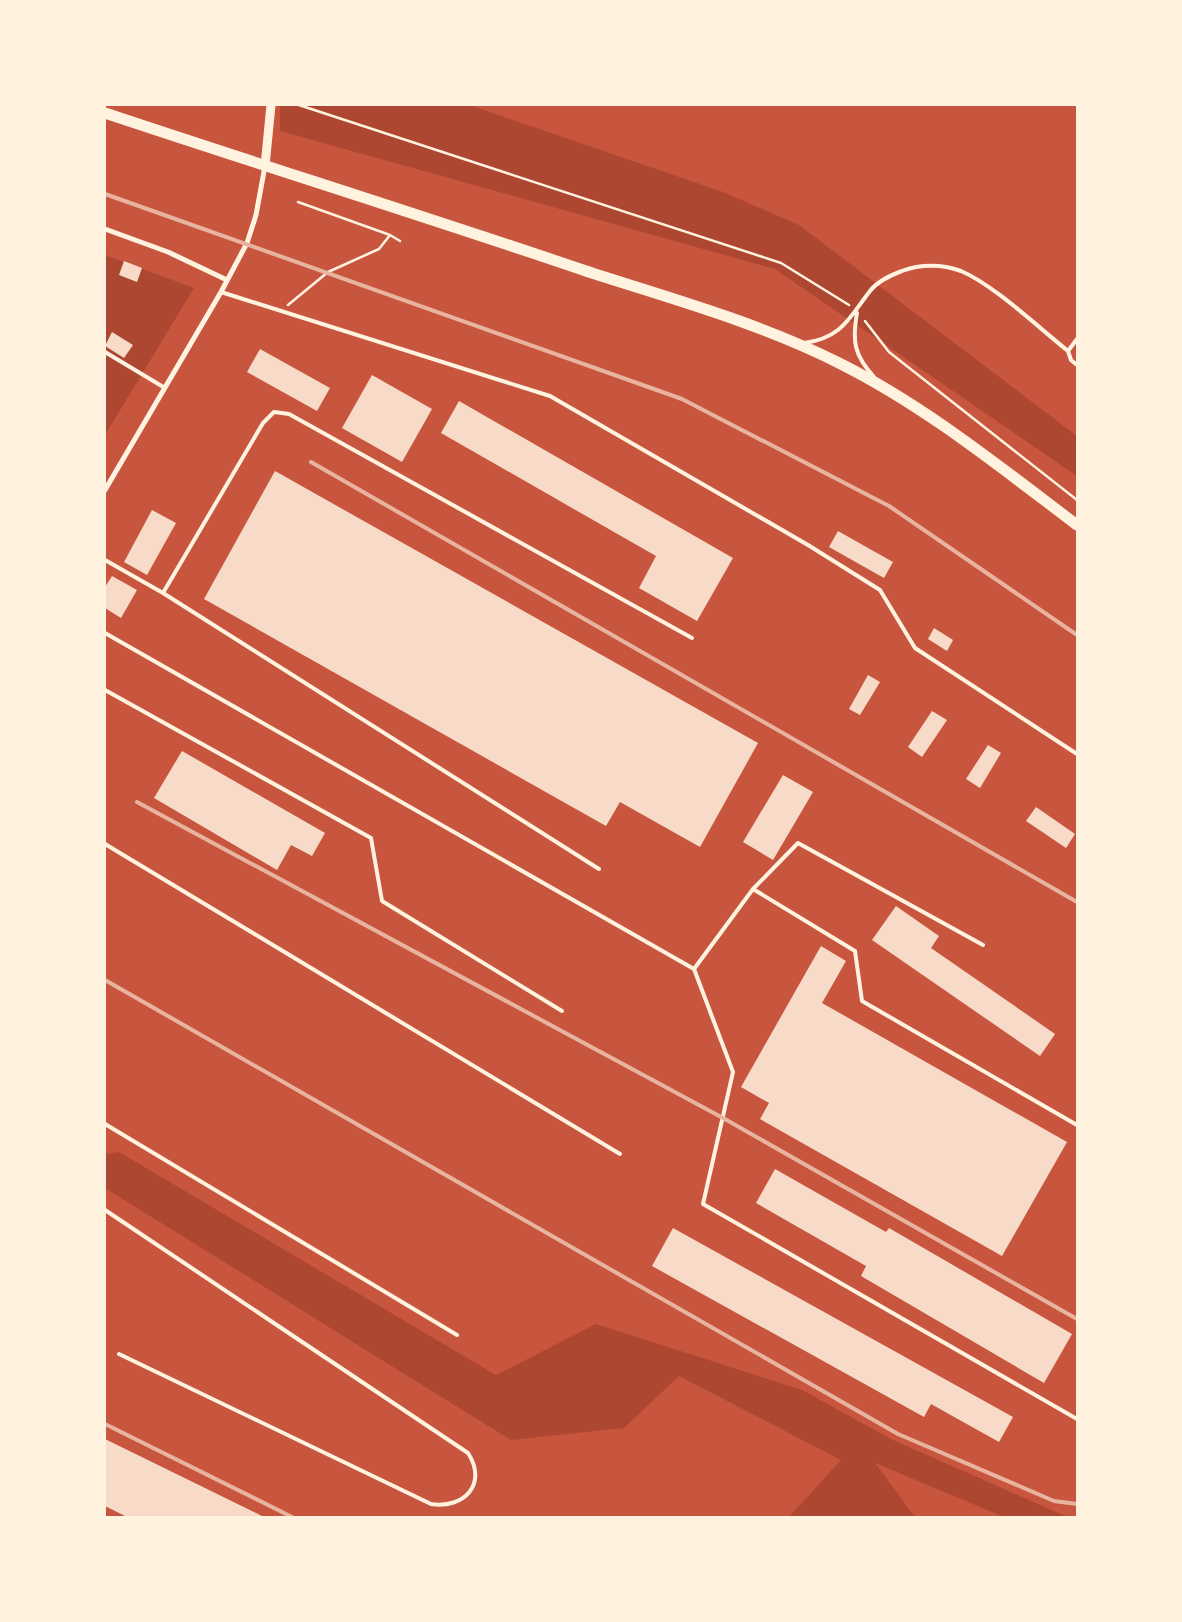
<svg xmlns="http://www.w3.org/2000/svg" width="1182" height="1622" viewBox="0 0 1182 1622" font-family="Montserrat,sans-serif">
	<rect width="100%" height="100%" fill="#c8553d"/>
	<!-- green -->
	<path fill="#ae4732" d="M280 105H469L723 192 799 225 1077 436V476L775 269 280 131Z
		M105 255 194 288 105 435Z
		M119 1152 496 1375 596 1324 802 1390 891 1439 1065 1516 1075 1517H1004L875 1463 915 1517H789L841 1460 679 1376 624 1428 511 1440 105 1188V1154Z"/>
	<!-- building -->
	<path fill="#f7dbc8" d="M124 261 142 268 137 282 119 275Z
		M112 332 133 345 124 358 105 346Z
		M260 349 330 388 317 411 247 372Z
		M372 375 432 409 402 462 342 428Z
		M459 401 733 558 697 621 639 588 656 556 441 433Z
		M275 471 758 743 700 847 620 802 606 826 204 599Z
		M152 510 176 523 147 575 124 562Z
		M838 531 893 562 884 578 829 547Z
		M112 576 137 590 121 618 105 608V587Z
		M934 628 953 640 947 651 928 639Z
		M868 675 880 682 860 715 849 709Z
		M932 711 947 720 922 757 908 747Z
		M988 745 1001 753 980 788 966 779Z
		M182 751 325 833 312 856 291 845 277 870 154 798Z
		M783 775 813 792 773 860 743 842Z
		M1036 807 1075 834 1066 848 1026 821Z
		M896 906 939 936 931 948 1055 1034 1040 1056 872 940Z
		M821 946 846 961 822 1003 1067 1142 1002 1256 760 1119 769 1103 741 1087Z
		M775 1169 886 1232 889 1228 1072 1334 1044 1383 861 1276 866 1266 756 1203Z
		M673 1228 1013 1417 999 1442 931 1404 924 1417 652 1266Z
		M105 1439 264 1517H127L105 1506Z"/>
	<g fill="none" stroke-linecap="round" stroke-linejoin="round">
		<!-- path -->
		<path stroke="#fff3e0" stroke-width="2.5" d="M299 105 781 263 849 305
			M390 235 400 241
			M288 305 328 272 379 249 390 235 298 202
			M865 321 889 352 1077 500"/>
		<!-- service -->
		<path stroke="#fff3e0" stroke-width="4" d="M221 292 550 396 808 545 880 590 915 648 1077 754
			M857 313C852 341 854 355 874 377
			M1077 339 1068 351 1071 360 1077 365
			M804 343C842 338 849 318 870 291 877 282 891 275 902 271 920 264 942 264 961 271 994 285 1039 328 1068 351
			M105 352 165 388
			M105 560 163 593 599 869
			M163 593 263 423 274 412 289 414 692 638
			M105 633 694 969 733 1072 703 1204 1077 1419
			M105 690 371 838 382 901 562 1011
			M105 844 620 1154
			M753 889 798 843 983 945
			M694 969 753 889 855 951 862 1001 1077 1125
			M105 1124 457 1335
			M105 1210 468 1453C488 1484 464 1509 431 1504L119 1354"/>
		<!-- minor -->
		<path stroke="#fff3e0" stroke-width="5" d="M105 229 168 252 227 280
			M105 490 221 292 247 243 256 215 265 166"/>
		<!-- tertiary -->
		<path stroke="#fff3e0" stroke-width="9" d="M265 166 271 105"/>
		<!-- primary -->
		<path stroke="#fff3e0" stroke-width="11" d="M105 113C264 166 424 216 583 270 668 298 758 322 839 363 925 406 1000 467 1077 525"/>
		<!-- rail -->
		<path stroke="#e9b49f" stroke-width="4" d="M105 194 682 399 889 506 1077 635
			M311 462 1077 902
			M137 802 723 1118 1077 1319
			M105 980 898 1434 1054 1501 1077 1504
			M105 1424 292 1517"/>
	</g>
	<!-- border -->
	<rect width="1182" height="1622" fill="none" stroke="#fff3e0" stroke-width="212"/>
</svg>
